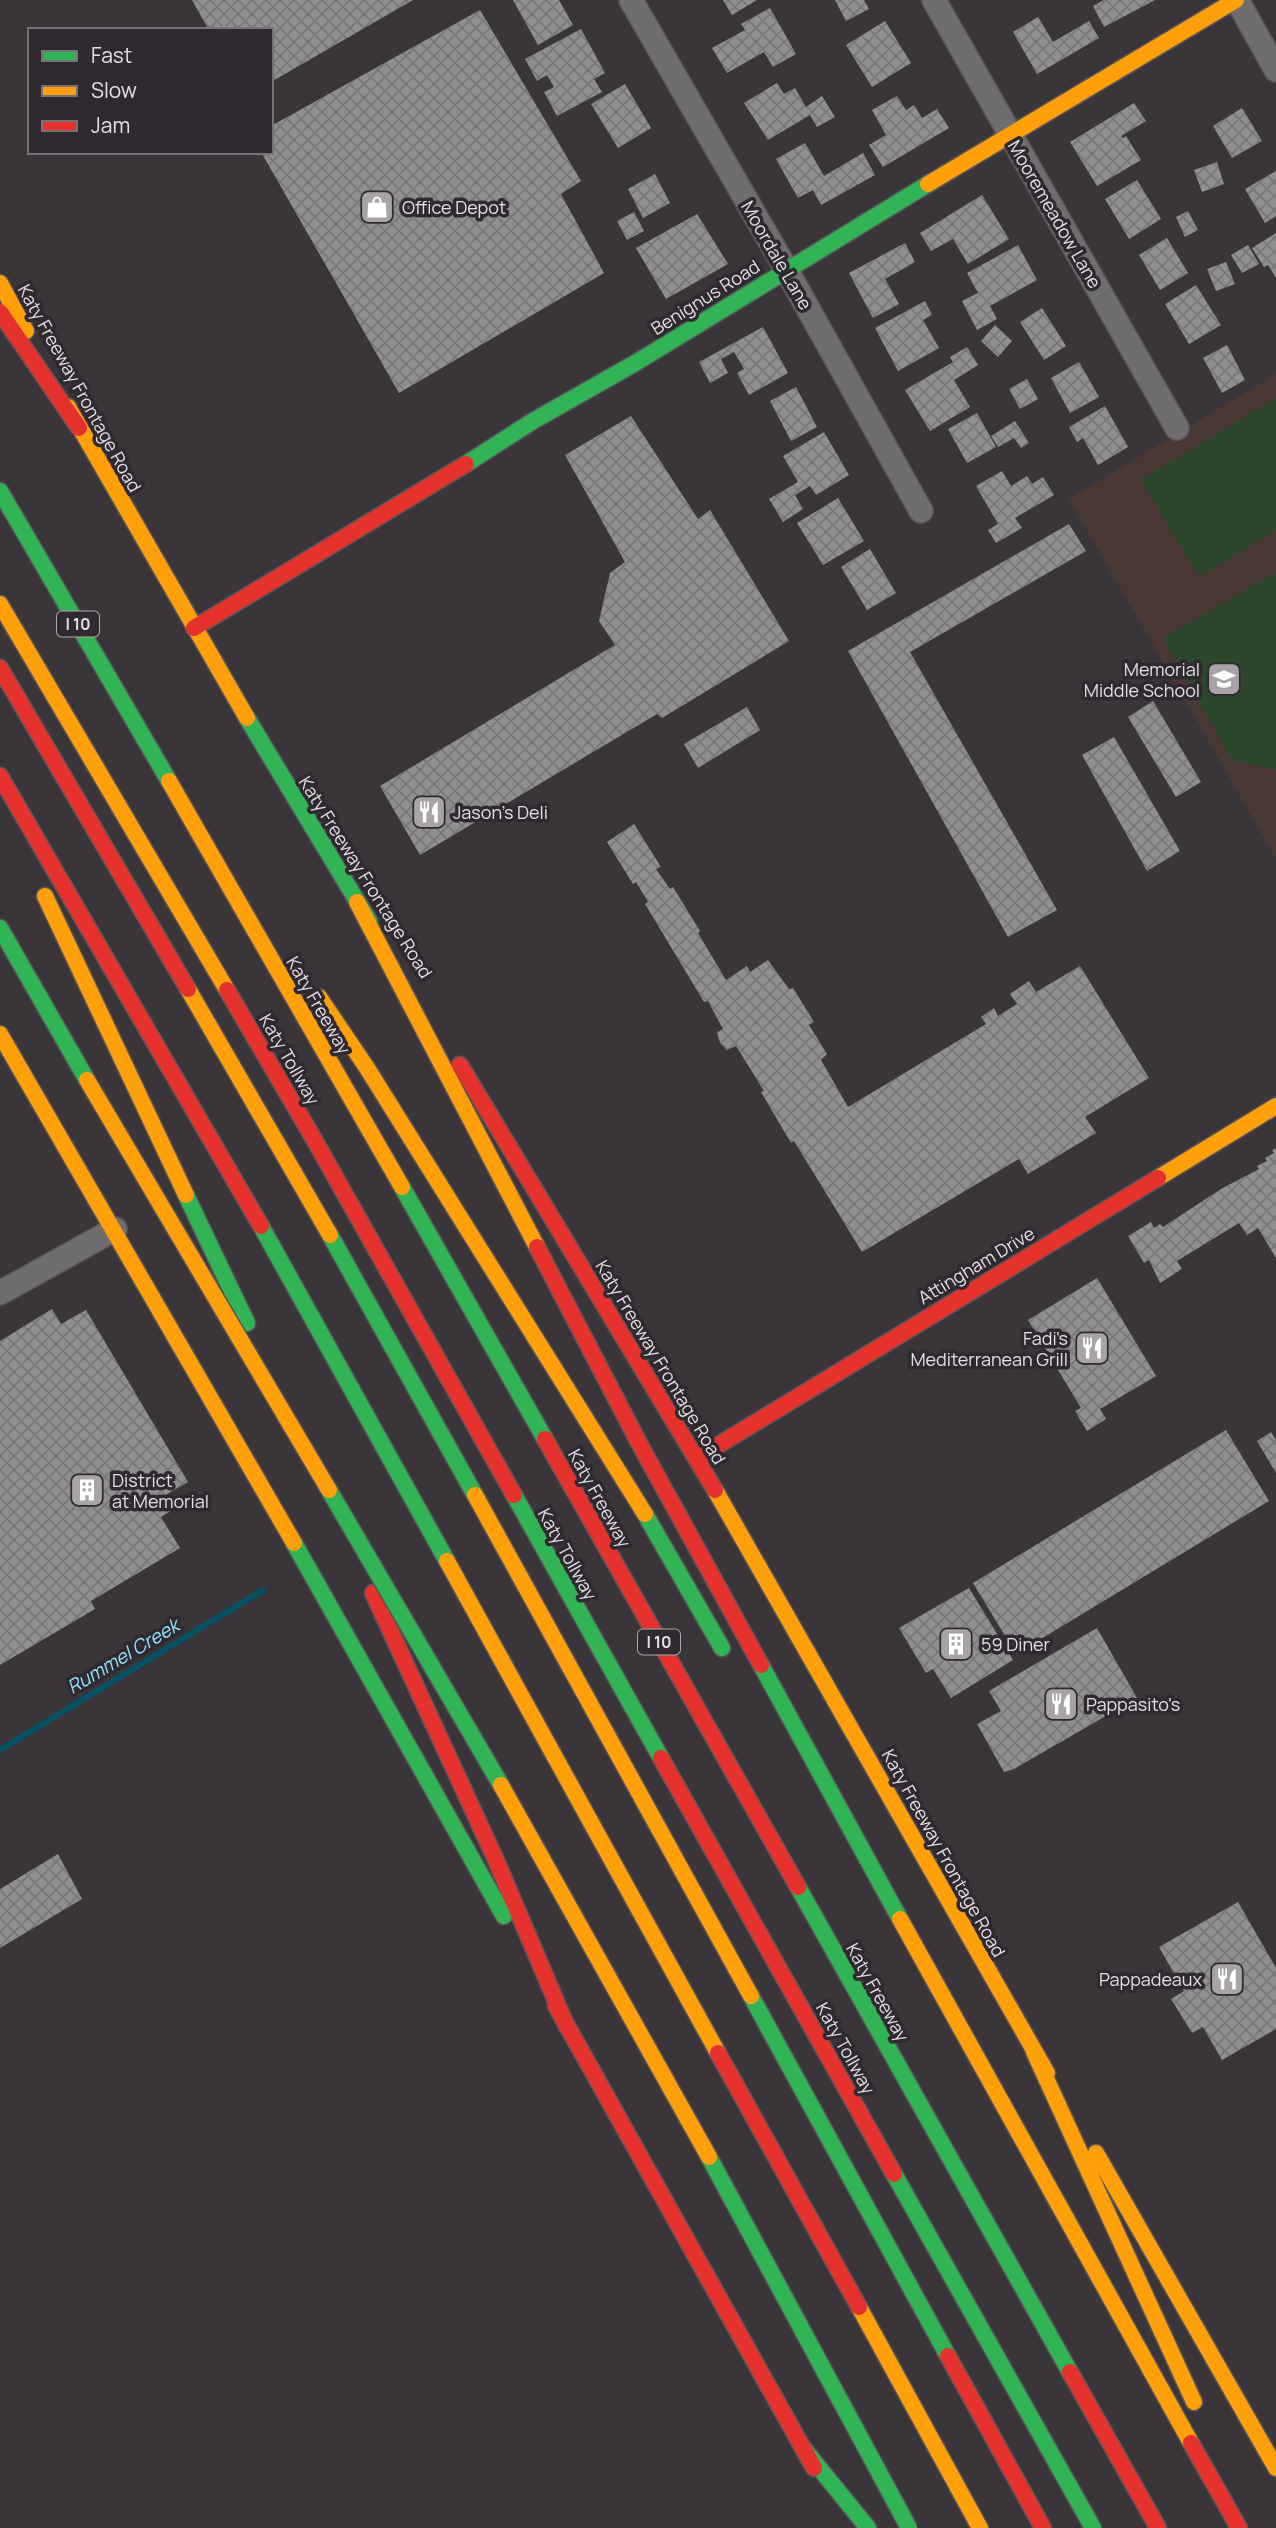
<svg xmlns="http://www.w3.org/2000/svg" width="1276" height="2528" viewBox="0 0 1276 2528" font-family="Manrope,sans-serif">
	<defs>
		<pattern id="building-cross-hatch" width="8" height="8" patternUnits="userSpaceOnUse" patternTransform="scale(1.75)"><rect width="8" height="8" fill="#908e90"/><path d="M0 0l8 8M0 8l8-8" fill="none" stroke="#797879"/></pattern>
	</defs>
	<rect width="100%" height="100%" fill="#393539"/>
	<!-- education -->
	<path fill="#493833" d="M1276 374V859L1069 499Z"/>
	<!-- pitch -->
	<path fill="#2d472d" d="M1276 398V530L1199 577 1141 480Z
		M1276 572V770L1232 760 1163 638Z"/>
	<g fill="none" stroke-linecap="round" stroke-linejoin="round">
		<!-- stream -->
		<path stroke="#055266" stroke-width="6" d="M0 1750 263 1590"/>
	</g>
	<!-- building -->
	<path fill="url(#building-cross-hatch)" d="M192 0H413L271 82V30H209Z
		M513 0H559L573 25 538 45Z
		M723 0H757L732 15Z
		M835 0H864L869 9 846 21Z
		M1104 0H1155L1104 27 1093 6Z
		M770 8 796 54 773 67 764 52 727 73 712 48 745 30 741 24Z
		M480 10 581 181 561 194 604 273 399 393 261 152H271V126Z
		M1038 17 1053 42 1089 21 1099 38 1037 74 1013 32Z
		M885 21 911 63 872 87 846 45Z
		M581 29 605 73 594 79 602 92 557 116 544 92 554 87 547 75 537 81 525 59Z
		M777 83 784 94 795 88 806 107 822 96 835 117 817 127 810 115 768 140 744 103Z
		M625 84 651 128 618 148 591 104Z
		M897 96 906 110 914 105 922 118 937 109 949 128 883 167 869 145 886 135 872 110Z
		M1134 103 1146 121 1121 136 1123 138 1126 136 1141 160 1097 186 1070 142Z
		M1242 108 1262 141 1232 158 1213 126Z
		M805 143 824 176 863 153 875 175 821 205 813 190 798 198 776 159Z
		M1217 162 1224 184 1202 192 1194 170Z
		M1276 171V216L1265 223 1245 189Z
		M655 174 670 203 643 218 628 189Z
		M1137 180 1161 219 1129 239 1105 199Z
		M982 195 1009 239 968 264 953 239 931 251 920 233Z
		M1188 211 1198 230 1185 237 1176 217Z
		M634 212 644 231 627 240 617 221Z
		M697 214 728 264 666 299 636 248Z
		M1276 233V278L1268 265 1264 267 1252 248Z
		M1167 238 1188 273 1160 290 1139 255Z
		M905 243 915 262 885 279 899 304 873 318 849 273Z
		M1018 245 1037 280 990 306 997 319 977 330 962 301 978 293 967 273Z
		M1248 245 1259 264 1242 273 1231 255Z
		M1226 262 1235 284 1216 291 1207 269Z
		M1196 285 1221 325 1189 344 1165 304Z
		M925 301 932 315 923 320 939 348 898 371 875 328Z
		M1042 308 1066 346 1044 360 1020 322Z
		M995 325 1012 341 998 357 981 341Z
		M763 327 788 373 749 395 737 373 744 369 734 352 721 359 728 373 710 383 699 362Z
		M1227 345 1245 380 1222 393 1203 358Z
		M967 347 978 365 954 380 970 407 930 431 905 390 953 362 950 357Z
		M1079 362 1099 397 1070 413 1051 378Z
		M1027 379 1038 399 1020 409 1009 389Z
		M796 387 817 427 791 441 770 401Z
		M1105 406 1128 447 1098 465 1083 438 1077 442 1069 427Z
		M977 413 996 447 967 463 948 429Z
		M631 416 698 519 710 510 789 641 662 718 657 714 420 855 380 786 615 645 599 621 610 573 625 562 565 455Z
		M1015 421 1029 443 1021 448 1014 438 998 447 991 436Z
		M824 432 849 475 816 495 810 486 795 495 803 509 783 522 769 499 798 482 783 456Z
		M1002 471 1011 486 1027 476 1032 484 1043 477 1054 495 1015 518 1022 528 996 543 988 530 998 524 976 486Z
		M838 498 864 541 823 565 797 523Z
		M1069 524 1086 551 910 652 1057 910 1008 937 848 651Z
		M870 549 896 593 867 610 841 567Z
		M1153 701 1201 782 1176 797 1128 717Z
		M747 707 760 730 698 768 684 744Z
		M1114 737 1180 851 1147 871 1082 755Z
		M634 824 661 867 656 869 670 889 673 887 700 931 698 933 726 980 747 966 750 972 768 960 789 989 793 988 814 1022 809 1025 827 1054 821 1060 848 1107 986 1024 981 1017 994 1008 998 1016 1017 1004 1010 994 1029 981 1036 992 1080 966 1149 1078 1085 1117 1096 1133 1028 1174 1019 1159 862 1252 794 1141 791 1143 761 1092 764 1091 736 1046 727 1050 720 1043 717 1032 723 1029 708 1001 704 1002 645 904 648 902 636 882 633 884 607 842Z
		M1276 1148V1258L1258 1228 1247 1235 1239 1223 1177 1261 1182 1269 1160 1283 1149 1260 1144 1263 1128 1236 1151 1222 1154 1228 1160 1224 1163 1227 1221 1189 1259 1169 1257 1166 1267 1161 1265 1158 1274 1153 1272 1150Z
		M1097 1278 1156 1376 1100 1409 1106 1419 1087 1431 1075 1411 1081 1408 1028 1320Z
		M52 1309 61 1324 86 1310 188 1482 162 1497 171 1511 161 1517 180 1548 91 1601 95 1609 0 1665V1341Z
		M1226 1430 1269 1501 1016 1654 973 1583Z
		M1271 1432 1276 1440V1473L1257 1441Z
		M969 1588 1013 1660 951 1698 933 1669 926 1673 899 1628Z
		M1097 1628 1137 1698 1014 1769 1004 1772 977 1724 1001 1711 989 1691Z
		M58 1854 82 1899 0 1948V1889Z
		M1238 1902 1276 1968V2029L1222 2060 1203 2027 1192 2033 1171 1999 1184 1991 1159 1947Z"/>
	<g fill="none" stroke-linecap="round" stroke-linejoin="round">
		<!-- street casing -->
		<g stroke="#575457" stroke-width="26">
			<path id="street" d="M631 0 786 269 921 511
				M934 0 1177 428
				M1237 0 1276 70
				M0 1293 115 1229"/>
		</g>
		<!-- fast casing -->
		<g stroke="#575457" stroke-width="19">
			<path id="fast" d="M466 464 533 421 637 362 928 184
				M0 491 169 781
				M247 718 369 921
				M0 928 87 1080
				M402 1187 545 1439
				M186 1195 247 1323
				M261 1226 447 1561
				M330 1235 475 1495
				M514 1495 661 1758
				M645 1514 722 1648
				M294 1543 504 1916
				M761 1665 900 1919
				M798 1887 1070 2372
				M751 1996 948 2356
				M894 2174 1093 2528
				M803 2448 868 2528"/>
		</g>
		<!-- slow casing -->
		<g stroke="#575457" stroke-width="19">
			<path id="slow" d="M928 184 1236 0
				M0 283 26 331
				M68 407 247 718
				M0 604 227 990
				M169 781 402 1187
				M45 896 186 1195
				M357 902 537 1247
				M188 989 330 1235
				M319 997 367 1068 645 1514
				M0 1034 294 1543
				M1158 1178 1276 1106
				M715 1490 1047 2073
				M475 1495 751 1996
				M447 1561 718 2053
				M900 1919 1191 2443
				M1034 2052 1194 2402
				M1096 2153 1276 2468
				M859 2307 980 2528"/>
		</g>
		<!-- jam casing -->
		<g stroke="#575457" stroke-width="19">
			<path id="jam" d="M0 312 79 428
				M194 628 466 464
				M0 668 188 989
				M0 776 261 1226
				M227 990 315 1141 514 1495
				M460 1065 715 1490
				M537 1247 639 1443 761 1665
				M545 1439 798 1887
				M697 1458 1158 1178
				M373 1593 495 1858 567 2027
				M661 1758 894 2174
				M556 2006 814 2468
				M718 2053 859 2307
				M948 2356 1043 2528
				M1070 2372 1158 2528
				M1191 2443 1239 2528"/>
		</g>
		<!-- street -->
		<use href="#street" stroke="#6f6d6f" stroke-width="23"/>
		<!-- fast -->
		<use href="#fast" stroke="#30b455" stroke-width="16"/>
		<!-- slow -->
		<use href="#slow" stroke="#ff9f0a" stroke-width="16"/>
		<!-- jam -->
		<use href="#jam" stroke="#e5322d" stroke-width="16"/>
		<!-- fast-bridge casing -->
		<g stroke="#575457" stroke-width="19" stroke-linecap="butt">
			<path id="fast-bridge" d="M329 1490 501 1785
				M709 2157 909 2528"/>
		</g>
		<!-- slow-bridge casing -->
		<g stroke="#575457" stroke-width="19" stroke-linecap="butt">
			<path id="slow-bridge" d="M87 1080 329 1490
				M501 1785 709 2157"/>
		</g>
		<!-- fast-bridge -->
		<use href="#fast-bridge" stroke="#30b455" stroke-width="16"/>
		<!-- slow-bridge -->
		<use href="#slow-bridge" stroke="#ff9f0a" stroke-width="16"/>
	</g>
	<!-- icons -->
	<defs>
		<g id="shop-square" transform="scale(1.75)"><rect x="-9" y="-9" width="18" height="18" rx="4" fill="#a7a3a7" stroke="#2f2a2f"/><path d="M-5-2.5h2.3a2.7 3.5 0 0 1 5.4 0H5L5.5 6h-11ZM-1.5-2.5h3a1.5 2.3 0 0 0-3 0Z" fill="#fff"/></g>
		<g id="school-square" transform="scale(1.75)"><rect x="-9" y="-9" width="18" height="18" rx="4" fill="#a7a3a7" stroke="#2f2a2f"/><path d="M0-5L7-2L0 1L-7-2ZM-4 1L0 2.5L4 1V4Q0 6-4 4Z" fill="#fff"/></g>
		<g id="restaurant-square" transform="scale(1.75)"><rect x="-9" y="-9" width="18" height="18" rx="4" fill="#a7a3a7" stroke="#2f2a2f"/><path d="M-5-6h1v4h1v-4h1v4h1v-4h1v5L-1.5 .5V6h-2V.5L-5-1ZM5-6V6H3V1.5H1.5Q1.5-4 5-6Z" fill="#fff"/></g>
		<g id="building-square" transform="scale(1.75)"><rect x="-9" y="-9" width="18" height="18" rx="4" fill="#a7a3a7" stroke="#2f2a2f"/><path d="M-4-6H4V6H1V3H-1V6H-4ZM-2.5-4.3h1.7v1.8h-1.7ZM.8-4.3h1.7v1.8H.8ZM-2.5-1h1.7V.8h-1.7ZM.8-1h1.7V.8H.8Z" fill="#fff"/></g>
	</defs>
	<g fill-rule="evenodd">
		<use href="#shop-square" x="377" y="207"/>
		<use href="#school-square" x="1224" y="679"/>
		<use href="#restaurant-square" x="429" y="812"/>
		<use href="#restaurant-square" x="1092" y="1348"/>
		<use href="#building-square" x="87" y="1490"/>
		<use href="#building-square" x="956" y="1644"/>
		<use href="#restaurant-square" x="1061" y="1704"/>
		<use href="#restaurant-square" x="1227" y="1979"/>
	</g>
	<g text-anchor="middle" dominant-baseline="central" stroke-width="7" stroke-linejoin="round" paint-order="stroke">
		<!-- shield labels -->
		<g fill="#2f2a2f" stroke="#aca8ac" stroke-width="2">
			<rect x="57" y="611.5" width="42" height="25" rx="5"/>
			<rect x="638" y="1629.5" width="42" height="25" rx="5"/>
		</g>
		<g font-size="16" font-weight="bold" fill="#e2dee2">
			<text x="78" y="624">I 10</text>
			<text x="659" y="1642">I 10</text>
		</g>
		<!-- poi labels -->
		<g font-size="18" fill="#e2dee2" stroke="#2f2a2f" text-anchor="start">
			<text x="402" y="207">Office Depot</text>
			<text x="1200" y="669" text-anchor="end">Memorial<tspan x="1200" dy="21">Middle School</tspan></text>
			<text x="453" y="812">Jason's Deli</text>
			<text x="1068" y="1338" text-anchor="end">Fadi's<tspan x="1068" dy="21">Mediterranean Grill</tspan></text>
			<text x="112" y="1480">District<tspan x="112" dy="21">at Memorial</tspan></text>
			<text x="981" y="1644">59 Diner</text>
			<text x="1086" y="1704">Pappasito's</text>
			<text x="1202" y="1979" text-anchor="end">Pappadeaux</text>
		</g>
		<!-- street labels -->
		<g font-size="18" fill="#e2dee2" stroke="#2f2a2f">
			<text transform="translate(1055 214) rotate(60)">Mooremeadow Lane</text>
			<text transform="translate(777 255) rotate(60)">Moordale Lane</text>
			<text transform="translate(705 297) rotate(-32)">Benignus Road</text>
			<text transform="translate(80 388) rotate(61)">Katy Freeway Frontage Road</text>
			<text transform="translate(366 877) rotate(58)">Katy Freeway Frontage Road</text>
			<text transform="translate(319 1005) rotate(60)">Katy Freeway</text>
			<text transform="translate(290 1059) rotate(60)">Katy Tollway</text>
			<text transform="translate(976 1265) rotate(-31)">Attingham Drive</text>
			<text transform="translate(661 1362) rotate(59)">Katy Freeway Frontage Road</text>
			<text transform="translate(600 1498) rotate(61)">Katy Freeway</text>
			<text transform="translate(568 1554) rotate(61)">Katy Tollway</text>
			<text transform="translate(944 1853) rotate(61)">Katy Freeway Frontage Road</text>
			<text transform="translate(878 1992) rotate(61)">Katy Freeway</text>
			<text transform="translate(846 2048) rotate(61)">Katy Tollway</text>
		</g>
		<!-- water labels -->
		<g font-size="19" font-style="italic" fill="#93e2fd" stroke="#2f2a2f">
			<text transform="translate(123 1656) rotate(-31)">Rummel Creek</text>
		</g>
	</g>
	<!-- legend -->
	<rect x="28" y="28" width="245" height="126" fill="#2f2a2f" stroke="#777277" stroke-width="2"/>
	<rect x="42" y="51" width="35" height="10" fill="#30b455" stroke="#777277" stroke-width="2"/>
	<text x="91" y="63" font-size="21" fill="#e2dee2">Fast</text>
	<rect x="42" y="86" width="35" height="10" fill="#ff9f0a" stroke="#777277" stroke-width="2"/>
	<text x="91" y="98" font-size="21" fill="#e2dee2">Slow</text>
	<rect x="42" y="121" width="35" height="10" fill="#e5322d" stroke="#777277" stroke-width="2"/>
	<text x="91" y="133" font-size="21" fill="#e2dee2">Jam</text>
</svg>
